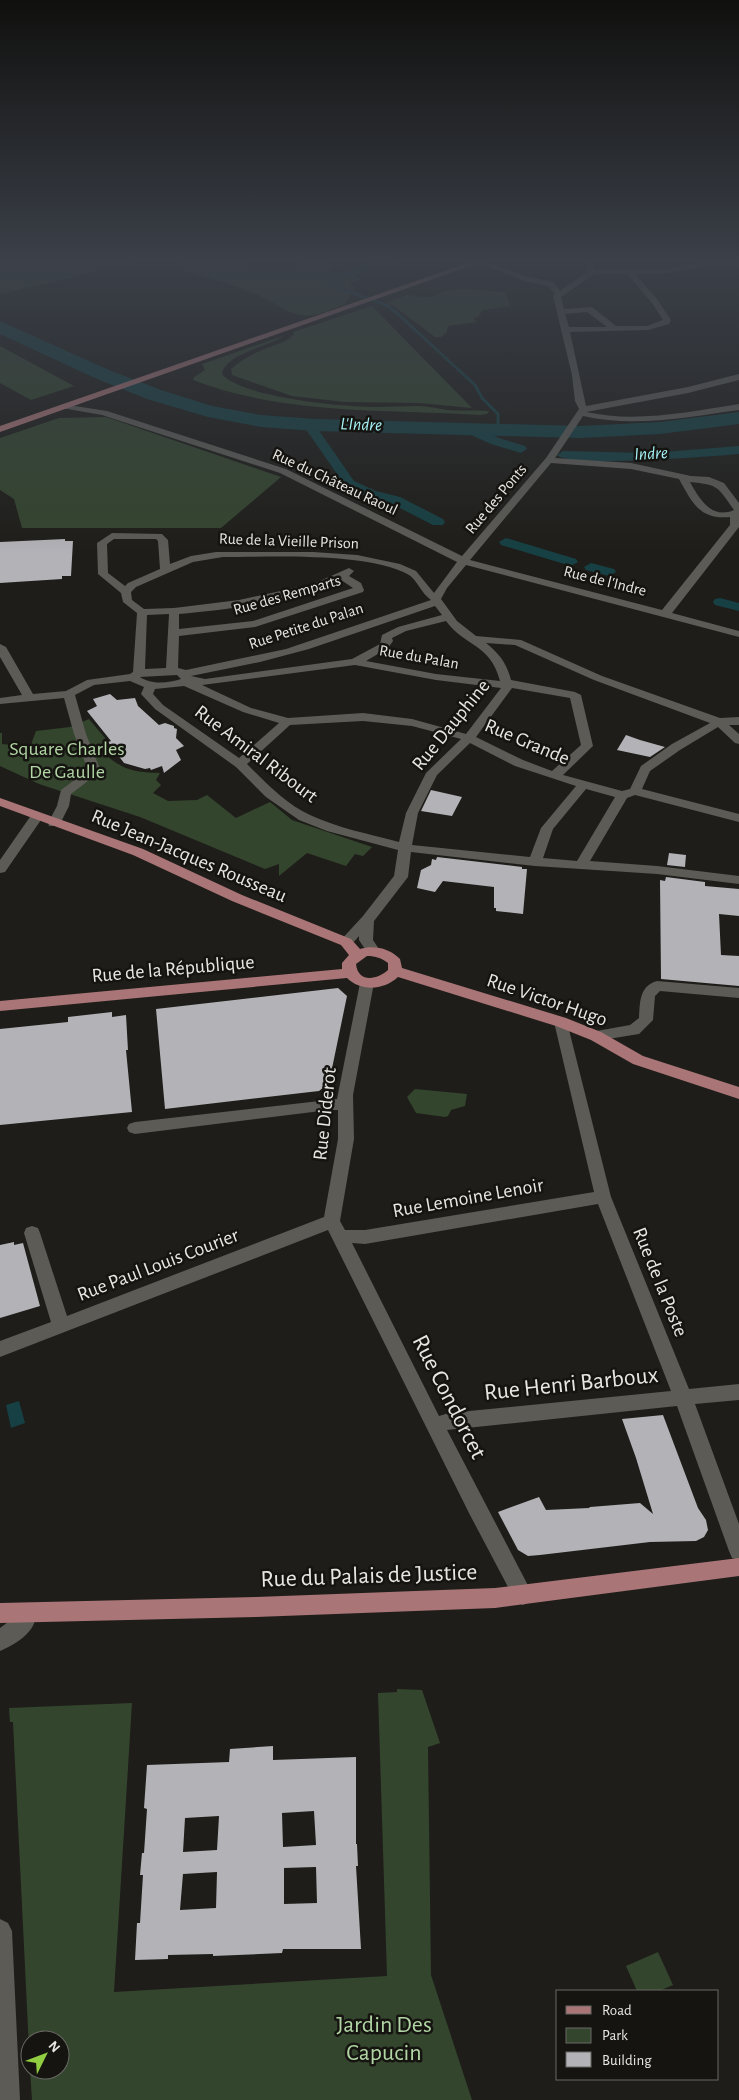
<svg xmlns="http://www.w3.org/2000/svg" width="739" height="2100" viewBox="0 0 739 2100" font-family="'Alegreya Sans',sans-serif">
	<rect width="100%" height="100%" fill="#1e1d19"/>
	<!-- green -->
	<path fill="#34452e" d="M0 260H149L0 294Z
		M186 260C202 260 220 258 237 260 250 262 262 269 275 269 296 269 307 251 331 265L332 272C345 274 354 267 366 262 375 258 394 259 402 263L393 266 388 263 355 275 360 280 350 283 354 288 345 304C331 309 316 318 301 315 286 313 275 303 262 297 233 283 201 276 170 269L169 265Z
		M465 289 505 292 510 306 483 310 478 317 473 318 477 322 448 326 447 332 441 337H435L394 306 386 303 407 295 425 297 435 296 443 291Z
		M372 306 472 408 419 403 345 402 292 396 232 375 231 369C240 361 251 355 262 350 273 345 287 343 294 334L293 332Z
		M283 336H284C270 346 225 354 222 374 242 398 346 407 378 407 390 407 403 406 416 406 426 406 436 408 447 410 460 411 475 410 489 411L487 414 480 415C384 409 284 415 193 380L194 377 205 370 202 364Z
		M0 346 74 386 31 400 0 383Z
		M106 417 281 477 221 528H22L14 499 0 490V438L59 418Z
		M89 719 105 738 99 750C122 769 130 772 160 773L156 780 161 785 153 793 168 801 197 800 207 795 236 818 270 802 292 820 372 847 363 856 355 854 346 866 307 853 279 876V864L265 869 140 817 39 784 0 766V733H2V744L30 747 36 731 70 727Z
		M415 1089 467 1094 465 1106 451 1110 448 1116 445 1117 416 1113 407 1097Z
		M397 1689 422 1690 440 1743 428 1747 431 1975 472 2100H32L30 2070H60V2040H30V2069L13 1722H10L9 1708 132 1703 114 1992 387 1976 378 1693 397 1692Z
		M658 1952 673 1985 659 1991H637L626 1966Z"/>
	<!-- water -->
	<path fill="#164043" d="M19 1401 25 1423 11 1428 6 1405Z"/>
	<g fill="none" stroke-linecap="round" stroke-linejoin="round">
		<!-- stream -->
		<path stroke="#164043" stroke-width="3" d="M384 260 330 281 329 284 388 306 399 315 475 385 482 398 498 414V429"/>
		<!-- canal -->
		<path fill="#164043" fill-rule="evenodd" d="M309 421 313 422 354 481 376 491 400 497 443 519 445 522 443 525H433L390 503 366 497 346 487 303 425Z
			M464 423 499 438 525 446 527 449 521 453 491 444 460 430 458 427 460 424Z
			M739 446V454C714 456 569 468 557 455L563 451 651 453Z
			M506 538 576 559 578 562 571 566 501 545 499 542Z
			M591 563 614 569 616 572 609 576 586 570 584 567Z
			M720 598 739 603V611L715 605 713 602 715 599Z"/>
		<!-- river -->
		<path fill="#164043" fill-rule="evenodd" d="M0 321 109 370 161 390 212 406 261 415 315 419 580 426 660 422 739 412V424L660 434 580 438 315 431 261 427 208 417 147 399 95 378 0 334Z"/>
	</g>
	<!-- building -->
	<path fill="#b2b2b7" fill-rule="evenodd" d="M65 539V541H73L71 576H62V579L0 583V542Z
		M110 694 117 700 135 698 138 706 159 725 165 723 174 726V728L177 729 176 738 184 746 176 750 181 760 164 773 162 766 151 770 150 768 145 769 124 763 108 742 111 741 87 711 97 706 93 699Z
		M626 735 640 740 665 747 650 757 617 750Z
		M431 790 462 797 452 816 421 811Z
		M669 853 686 855 685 867 667 865Z
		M437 857 522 867V869H527L523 914 496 911V908H494V887L443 881 435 892 417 888 421 870 431 865 432 859 436 860Z
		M666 877 705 882V886L739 889V916L719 914 721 955 739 956V986L661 979 660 880 665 881Z
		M338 988 347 996 329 1083 319 1091 165 1109 156 1009Z
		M112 1012V1017L126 1015 128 1050H126L132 1112 0 1125V1029L68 1022V1017Z
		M14 1242V1245L23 1243 40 1306 0 1318V1245Z
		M663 1415 698 1508 706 1520 708 1530 704 1537 696 1541 650 1542 540 1555 528 1556 518 1550 498 1512 539 1497 546 1510 589 1508 590 1507 640 1503 653 1514 636 1458 622 1419Z
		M273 1746V1760L356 1757V1844H357L358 1866H356L361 1949H283L282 1953 213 1956V1954L168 1955V1959L135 1960 137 1923H140L143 1875H140L142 1853H144L147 1809 144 1808 147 1765 229 1762 230 1749ZM314 1811 316 1845 283 1847 282 1813ZM219 1816 217 1850 183 1852 185 1818ZM316 1867 317 1903 284 1904V1868ZM217 1872 216 1908 180 1910 183 1874Z"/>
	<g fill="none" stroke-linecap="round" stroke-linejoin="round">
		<!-- minor -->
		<path fill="#5c5b56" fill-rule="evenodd" d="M470 260H481L529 277 554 282 560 291 588 271 585 260H593L595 270H661L716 260 739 263V267L723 263 661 274H635L657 299 671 320 669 324 648 330 570 332 586 406 688 387 739 374V380L688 393 586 412C636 423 688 412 739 404V410C687 417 635 428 583 416L555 458 631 463 691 476 709 477 724 483 739 503V527L672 613 739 631V637L466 565 447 588 441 599 457 621 476 636 521 640 602 676 720 718 739 717V725H729L739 734V744L735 743 718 727 680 750 650 771 642 789 739 814V822L635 795 627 798 590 861 657 866 739 876V884L657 874 535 866 411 852 408 877 374 921 373 940 381 952 379 955H369L359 940V936C353 943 350 948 341 945L339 942 363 916 394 876 398 850 327 831 299 820 266 797 236 767 155 709 141 694 144 687 130 681 94 685 75 695 86 734 101 771 71 794 69 806 59 826H49L48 823 57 806 61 790 88 770 74 734 64 698 0 704V698L22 695 0 657V644L6 647 33 694 66 691 87 680 130 674 133 672 137 613 123 602 121 593 98 574 97 543 112 533 162 534 168 540 170 564 191 556 216 552H313L357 555 400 564 416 571 434 593 457 562 280 473 102 415 62 408V404L107 411 286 469 462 556 546 458 579 409 575 401 572 375 553 296 555 294 548 286 524 281ZM594 274H627L652 303 663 320 647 326H616L592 307 564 309 561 297ZM587 312 607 327H569L565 314ZM551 463 631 469 679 479C692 502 699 520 730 517V525L662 610 470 560ZM690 482C719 485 717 486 734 510 711 520 699 498 690 482ZM114 539H156L158 541 160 569 128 583 125 586 108 573 107 544ZM223 557C271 557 368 552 409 575 416 579 422 594 431 600L286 649 186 670 178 668 179 636 255 627 363 592 364 590 361 583 349 576 354 571 349 568 313 584 239 600 174 608 144 609 132 600 131 592 136 587 193 562ZM341 580 353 588 253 621 179 629V614C228 609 297 602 341 580ZM435 606 442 615 398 627 382 635 380 644 352 659 205 679 191 676 260 662 309 649ZM169 614 166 668 145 669 147 615ZM446 621C465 647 490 643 500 681L436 674 366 661 388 648 393 641 392 638 406 631ZM486 643 515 645 594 680 710 723 672 744 641 766 630 789 622 791 563 775 593 746 581 695 575 692 511 680C507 664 499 653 486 643ZM355 665 436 680 501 688 466 734 412 719 363 713 288 718 251 708 202 685ZM177 675 181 679C168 683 152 685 140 677ZM184 686 243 712 279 723 239 758 163 705 153 694 155 689ZM512 688 570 698 581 745 552 771 523 760 476 737ZM363 721 412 726 461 739 426 773 406 813 399 842C369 834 338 828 310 815 286 804 266 783 247 764L290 725ZM470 743 515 766 576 786 541 828 530 857 412 845 418 813 437 775ZM586 789 615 797 577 861 543 858 553 829Z
			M37 813 43 817 5 872 0 873V860L32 814Z
			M367 978 372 980 374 983 353 1095 354 1139 340 1221 345 1230H365L594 1192 554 1022 556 1018H566L611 1197 689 1389 739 1384V1400L695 1404 739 1524V1560L732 1558 729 1551 677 1406 447 1430 533 1595 530 1602 523 1605 516 1602 470 1515 328 1230 0 1357V1341L51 1322 24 1233 26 1228 32 1226 38 1228 40 1233 67 1316 324 1217 338 1139V1110H329L135 1134 129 1132 127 1128 129 1124 135 1122 337 1099 360 983 362 980ZM598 1204 671 1391 449 1413 439 1416 352 1243 365 1244Z
			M657 981 739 988V998L660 991 655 996 653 1020 639 1034 596 1041 591 1040 589 1036 591 1032 630 1025 639 1018C640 1003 639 986 657 981Z
			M27 1603 34 1606C43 1627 18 1644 0 1651V1628L16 1616 20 1606Z
			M0 1919 8 1923 12 1931 20 2100H0Z"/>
		<!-- major -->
		<path fill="#a97576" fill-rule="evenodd" d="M476 260H487L0 432V426Z
			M0 798 143 849 242 895 351 939 360 949C374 945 389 948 400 959L402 968 566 1018 601 1032 643 1056 739 1087V1099L633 1064 591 1040 556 1026 398 977C384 990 361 992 347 978L0 1011V1001L342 969V963L349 955 341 945 232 901 133 855 0 806ZM367 956C376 956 381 958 388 963V970C377 980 358 983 356 964Z
			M739 1558V1576L495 1608 256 1617 0 1623V1603L256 1597 495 1588Z"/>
	</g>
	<!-- sky -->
	<linearGradient id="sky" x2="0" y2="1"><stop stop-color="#10100e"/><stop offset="0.47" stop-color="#3b4049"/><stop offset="1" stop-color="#3b4049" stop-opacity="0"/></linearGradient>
	<rect width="739" height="554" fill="url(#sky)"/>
	<g text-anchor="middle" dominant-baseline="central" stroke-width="5" stroke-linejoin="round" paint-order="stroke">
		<!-- far-street labels -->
		<g font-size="16" fill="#e7e6e3" stroke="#151410">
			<text transform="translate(335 482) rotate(25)">Rue du Château Raoul</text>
			<text transform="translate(496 499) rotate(-50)">Rue des Ponts</text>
			<text transform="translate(289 541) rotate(2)">Rue de la Vieille Prison</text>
			<text transform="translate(605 581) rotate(14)">Rue de l'Indre</text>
			<text transform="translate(287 595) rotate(-16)">Rue des Remparts</text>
			<text transform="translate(306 626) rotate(-18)">Rue Petite du Palan</text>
			<text transform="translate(419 657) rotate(10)">Rue du Palan</text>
		</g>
		<!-- far-water labels -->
		<g font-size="18" font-style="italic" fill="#a3f0f5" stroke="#151410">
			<text transform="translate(361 425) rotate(2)">L'Indre</text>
			<text transform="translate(651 454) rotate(-3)">Indre</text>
		</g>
		<!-- street labels -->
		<g font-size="20" fill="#e7e6e3" stroke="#151410">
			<text transform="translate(451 725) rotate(-51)">Rue Dauphine</text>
			<text transform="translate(527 742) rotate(23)">Rue Grande</text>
			<text transform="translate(256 754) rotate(37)">Rue Amiral Ribourt</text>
			<text transform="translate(189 856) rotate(23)">Rue Jean-Jacques Rousseau</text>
			<text transform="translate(173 969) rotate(-5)">Rue de la République</text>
			<text transform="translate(547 1000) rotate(19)">Rue Victor Hugo</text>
			<text transform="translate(325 1114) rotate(-84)">Rue Diderot</text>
			<text transform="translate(468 1198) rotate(-10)">Rue Lemoine Lenoir</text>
			<text transform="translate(158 1265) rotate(-21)">Rue Paul Louis Courier</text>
			<text transform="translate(660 1282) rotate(68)">Rue de la Poste</text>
		</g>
		<!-- park labels -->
		<g font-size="20" fill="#b1d5a4" stroke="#151410">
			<text x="67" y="749">Square Charles<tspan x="67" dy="23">De Gaulle</tspan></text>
		</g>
		<!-- near-street labels -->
		<g font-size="24" fill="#e7e6e3" stroke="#151410">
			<text transform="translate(571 1384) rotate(-6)">Rue Henri Barboux</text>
			<text transform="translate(449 1397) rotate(63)">Rue Condorcet</text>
			<text transform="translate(369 1576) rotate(-2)">Rue du Palais de Justice</text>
		</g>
		<!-- near-park labels -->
		<g font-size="24" fill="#b1d5a4" stroke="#151410">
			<text x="384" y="2025">Jardin Des<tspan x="384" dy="28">Capucin</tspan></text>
		</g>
	</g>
	<!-- legend -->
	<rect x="556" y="1990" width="162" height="90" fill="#151410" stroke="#696864"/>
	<rect x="566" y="2006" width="25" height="8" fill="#a97576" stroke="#696864"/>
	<text x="602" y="2015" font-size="15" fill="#e7e6e3">Road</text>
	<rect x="566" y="2028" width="25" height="15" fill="#34452e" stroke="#696864"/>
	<text x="602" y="2040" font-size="15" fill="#e7e6e3">Park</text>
	<rect x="566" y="2052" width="25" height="15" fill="#b2b2b7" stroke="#696864"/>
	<text x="602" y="2065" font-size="15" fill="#e7e6e3">Building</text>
	<!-- north arrow -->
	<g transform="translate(45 2055) rotate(48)"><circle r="24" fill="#151410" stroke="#696864"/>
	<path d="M0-4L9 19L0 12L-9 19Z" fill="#90cd40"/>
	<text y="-8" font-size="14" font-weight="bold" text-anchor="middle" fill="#e7e6e3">N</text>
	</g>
</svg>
